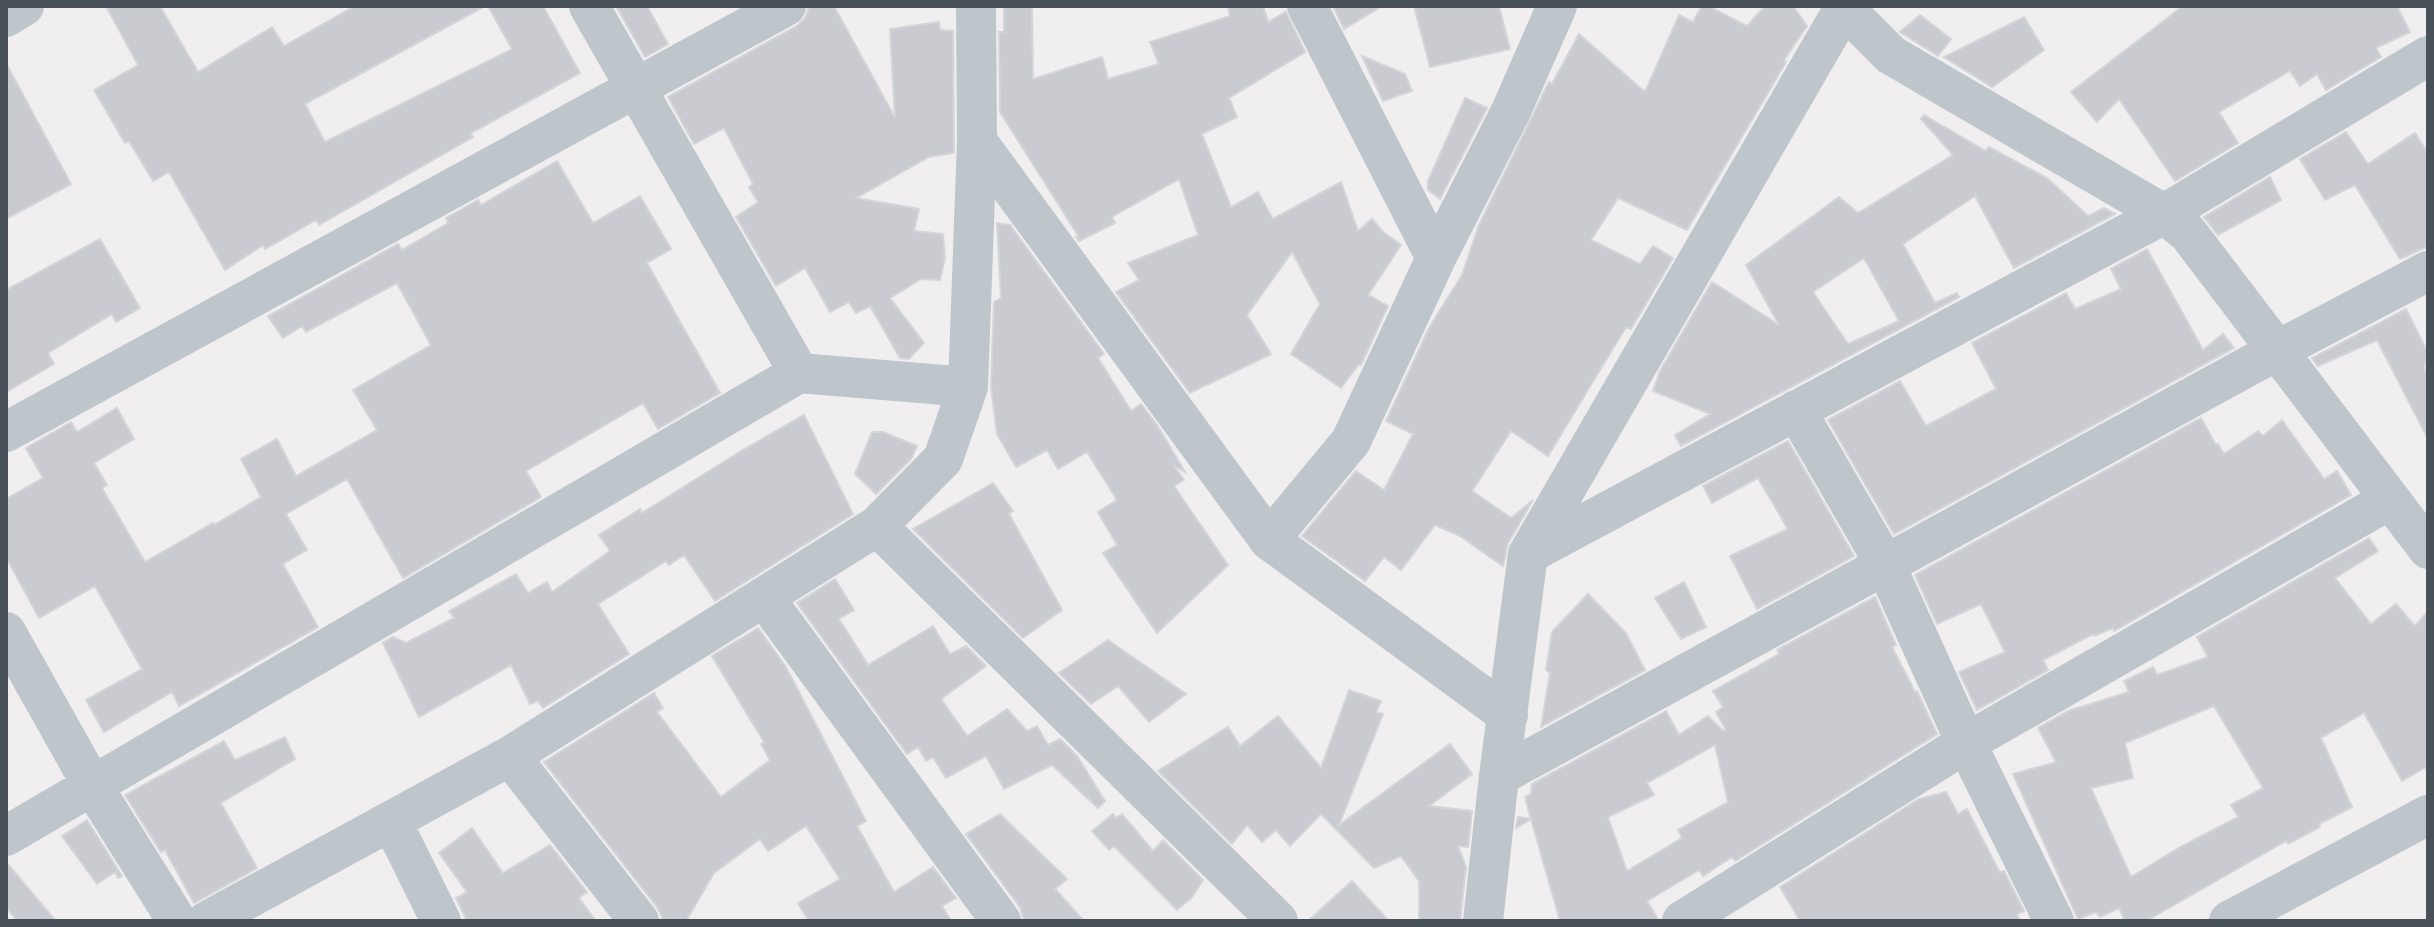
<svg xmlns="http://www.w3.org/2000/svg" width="2434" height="927" viewBox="0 0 2434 927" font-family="Inter,sans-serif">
	<rect width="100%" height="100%" fill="#f1eeef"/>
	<!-- building -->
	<path fill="#c9cbd0" stroke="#d3d5d9" stroke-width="2" fill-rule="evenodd" d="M106 6H160L198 72 272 27 284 46 355 6H485L305 104 325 142 512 49 488 6H543L580 73 471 133 473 137 319 225 316 220 265 249 263 245 225 270 169 172 153 181 129 141 125 143 94 90 138 65Z
		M616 6H647L668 44 645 57Z
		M809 6H834L895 118 890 29 939 22 940 30 953 31 954 153 929 157 856 198 919 209 914 231 943 234 945 258 940 280 921 279 890 298 924 343 909 359 900 358 870 306 856 313 849 302 830 312 805 268 776 286 736 217 758 202 749 187 753 184 724 128 694 144 668 97 797 26 806 17Z
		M1004 6H1032L1033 79 1102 57 1108 79 1159 64 1150 42 1230 16 1228 6H1263L1268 22 1286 12 1305 52 1229 98 1237 117 1202 134 1231 207 1258 192 1273 219 1341 182 1358 231 1372 219 1383 232 1401 245 1368 295 1388 306 1361 365 1359 364 1341 388 1291 354 1320 304 1292 252 1247 315 1271 354 1190 393 1116 292 1139 280 1128 263 1198 235 1179 179 1112 217 1115 223 1079 241 1076 237H1079L1000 112 999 32H1004Z
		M1333 6H1382L1344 29Z
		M1414 6H1499L1510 49 1430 67Z
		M1702 6H1708L1747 26 1765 6H1793L1807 26 1784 60 1786 62 1687 230 1618 198 1591 240 1640 264 1653 246 1673 258 1631 329 1626 327 1548 456 1511 431 1472 491 1511 518 1533 500 1508 543 1503 566 1460 536 1435 525 1401 570 1384 557 1365 581 1302 536 1356 471 1384 490 1413 434 1386 421 1429 328 1462 275 1479 225 1549 82 1552 84 1579 34 1645 92 1679 15 1693 22Z
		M2183 6H2397L2410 32 2376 48 2381 57 2326 90 2317 74 2300 86 2290 71 2219 112 2238 143 2175 181 2119 99 2097 122 2071 92Z
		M1920 15 1951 39 1938 56 1900 32Z
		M2024 17 2044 50 1992 87 1944 57Z
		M1362 56 1405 74 1412 91 1383 101Z
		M6 63 71 184 6 219Z
		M1465 98 1487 108 1440 199 1428 190V181Z
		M1924 115 1986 151 1989 147 2047 178 2088 216 2104 208 2115 214 2014 268 1975 196 1903 244 1935 303 1957 293 1959 297 1681 446 1675 435 1710 414 1653 391 1660 371 1712 282 1779 325 1746 265 1839 197 1858 213 1953 155 1921 119ZM1864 258 1899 321 1848 344 1813 292Z
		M2346 132 2368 164 2415 133 2428 153V246L2400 259 2355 185 2325 200 2300 159Z
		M557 161 593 223 640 196 671 249 647 263 720 393 658 429 643 403 526 471 541 497 403 578 347 479 286 514 307 550 283 564 318 627 179 706 172 692 104 732 86 700 142 669 95 586 39 618 6 557V499L43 478 26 448 71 422 77 432 117 408 134 439 94 463 107 485 102 488 145 562 213 523 214 525 261 497 241 459 277 439 296 476 377 430 353 390 431 345 397 283 306 332 302 326 283 338 268 316 398 244 402 250 448 223 446 218 478 200 481 205Z
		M2270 177 2281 200 2218 235 2204 217Z
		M997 223 1010 225 1104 354 1098 358 1131 411 1141 404 1157 425 1185 472 1173 465 1184 480 1174 486 1228 565 1157 633 1103 553 1117 545 1098 512 1117 500 1087 452 1058 469 1047 450 1016 467 997 434 991 386 994 302 1001 298Z
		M100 239 140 308 116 322 112 314 48 353 54 364 6 392V290Z
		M2147 249 2203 350 2223 334 2234 348 1894 534 1828 420 1900 381 1926 426 1996 389 1972 343 2066 293 2075 309 2121 289 2111 269Z
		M2406 309 2428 353 2424 368 2428 375V439L2377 340 2318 366 2312 358Z
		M804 415 853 514 715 601 684 555 669 565 666 561 598 604 629 654 543 708 538 701 530 704 511 665 419 717 383 643 393 637 406 643 454 618 449 611 516 574 528 593 547 582 552 592 610 551 599 535 640 509 642 513 741 451Z
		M2201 418 2216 445 2218 444 2224 454 2258 431 2263 436 2282 420 2324 479 2337 471 2351 495 2114 631 2113 628 2094 636 2093 634 2043 660 2048 670 1977 710 1959 672 2005 652 1981 604 1937 624 1915 575Z
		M872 432H883L917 446 911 459 876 494 855 474Z
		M1788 441 1854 556 1757 609 1730 556 1788 529 1758 478 1712 503 1703 486Z
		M993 483 1013 511 1009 514 1062 610 1023 638 913 529Z
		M2369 538 2378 551 2335 578 2371 624 2396 604 2415 626 2428 611V766L2402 781 2364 713 2321 738 2352 807 2319 824 2320 827 2288 844 2286 841 2146 921H2125L2119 908 2100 917 2096 912 2078 919 2013 774 2056 762 2038 728 2068 711 2129 692 2124 681 2153 667 2157 675 2208 657 2197 637ZM2214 706 2263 788 2231 805 2238 817 2180 847 2131 877 2091 788 2133 778 2125 743Z
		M835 579 854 610 839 619 868 665 933 626 950 654 966 646 986 666 941 699 967 736 1007 709 1027 731 1037 726 1048 745 1060 739 1077 756 1105 801 1098 808 1052 765 1004 789 986 756 946 778 933 757 926 761 918 747 907 754 797 603Z
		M1684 582 1706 627 1681 639 1655 598Z
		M1588 594 1626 633 1645 670 1541 727 1550 673 1546 670 1552 632Z
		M1875 597 1896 645 1892 647 1915 692 1917 691 1937 734 1735 861 1732 857 1703 876 1699 870 1647 901 1659 921H1560L1531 819 1516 828 1518 817 1531 819 1525 797 1531 794 1532 784 1666 711 1679 735 1708 716 1723 731 1726 730 1716 712 1723 707 1713 691 1779 654 1777 650ZM1715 745 1728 802 1678 830 1682 838 1627 871 1608 817 1654 795 1647 783Z
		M758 628 786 667 866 821 857 826 894 892 933 867 956 898 942 906 951 921H809L798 903 840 879 806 826 768 851 760 839 714 873 686 921H664L657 907 544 762 654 693 663 708 657 712 721 797 770 760 761 744 764 742 712 656Z
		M1108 640 1186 694 1149 722 1118 686 1091 704 1059 673Z
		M1349 690 1381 701 1376 712 1383 714 1339 825 1450 744 1472 774 1429 806 1472 811 1468 847 1458 846 1466 867 1460 921H1419V881L1401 856 1374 868 1321 814 1290 846 1276 830 1262 842 1247 825 1232 844 1158 771 1228 727 1240 746 1278 716 1321 768Z
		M285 737 295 759 221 803 257 868 194 903 165 850 161 852 125 795 224 741 235 760Z
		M1946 792 1958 814 1967 809 2000 873 2004 871 2024 911 2017 914 2020 921H1800L1780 887 1919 799Z
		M1000 814 1067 879 1055 889 1084 921H1024L1020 907 966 834Z
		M1113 814 1116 818 1122 814 1153 851 1163 840 1203 880 1192 897 1177 910 1114 846 1109 850 1092 831Z
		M87 820 122 876 118 878 115 872 97 884 62 836Z
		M472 828 503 873 550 845 587 892 579 898 596 921H467L456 898 467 892 439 853Z
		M6 862 56 921H17L6 907Z
		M1352 881 1389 921H1308Z"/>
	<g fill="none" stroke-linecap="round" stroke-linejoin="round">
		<!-- minor -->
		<path stroke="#bec6cc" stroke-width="40" d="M589 6 799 373
			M1307 6 1436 258
			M1842 6 1891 55 2164 214 2188 233 2428 549
			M6 17 24 6
			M977 141 1269 540
			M1796 410 1885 564 1966 743 2054 921
			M6 432 786 6
			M877 526 1278 921
			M1528 554 2164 214 2428 56
			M764 597 1001 921
			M6 632 92 785 177 921
			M1508 715 1269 540 1351 441 1436 258 1511 111 1557 6
			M510 756 639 921
			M1499 776 2278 350 2428 271
			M392 822 441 921
			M6 836 799 373 968 387
			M207 921 510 756 877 526 943 459 968 387 977 141 976 6
			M1483 921 1499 776 1528 554 1844 8 1850 6
			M1682 921 1966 743 2389 500
			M2229 921 2428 815"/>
	</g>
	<!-- border -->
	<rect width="2434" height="927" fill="none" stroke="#495259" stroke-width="16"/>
</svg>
